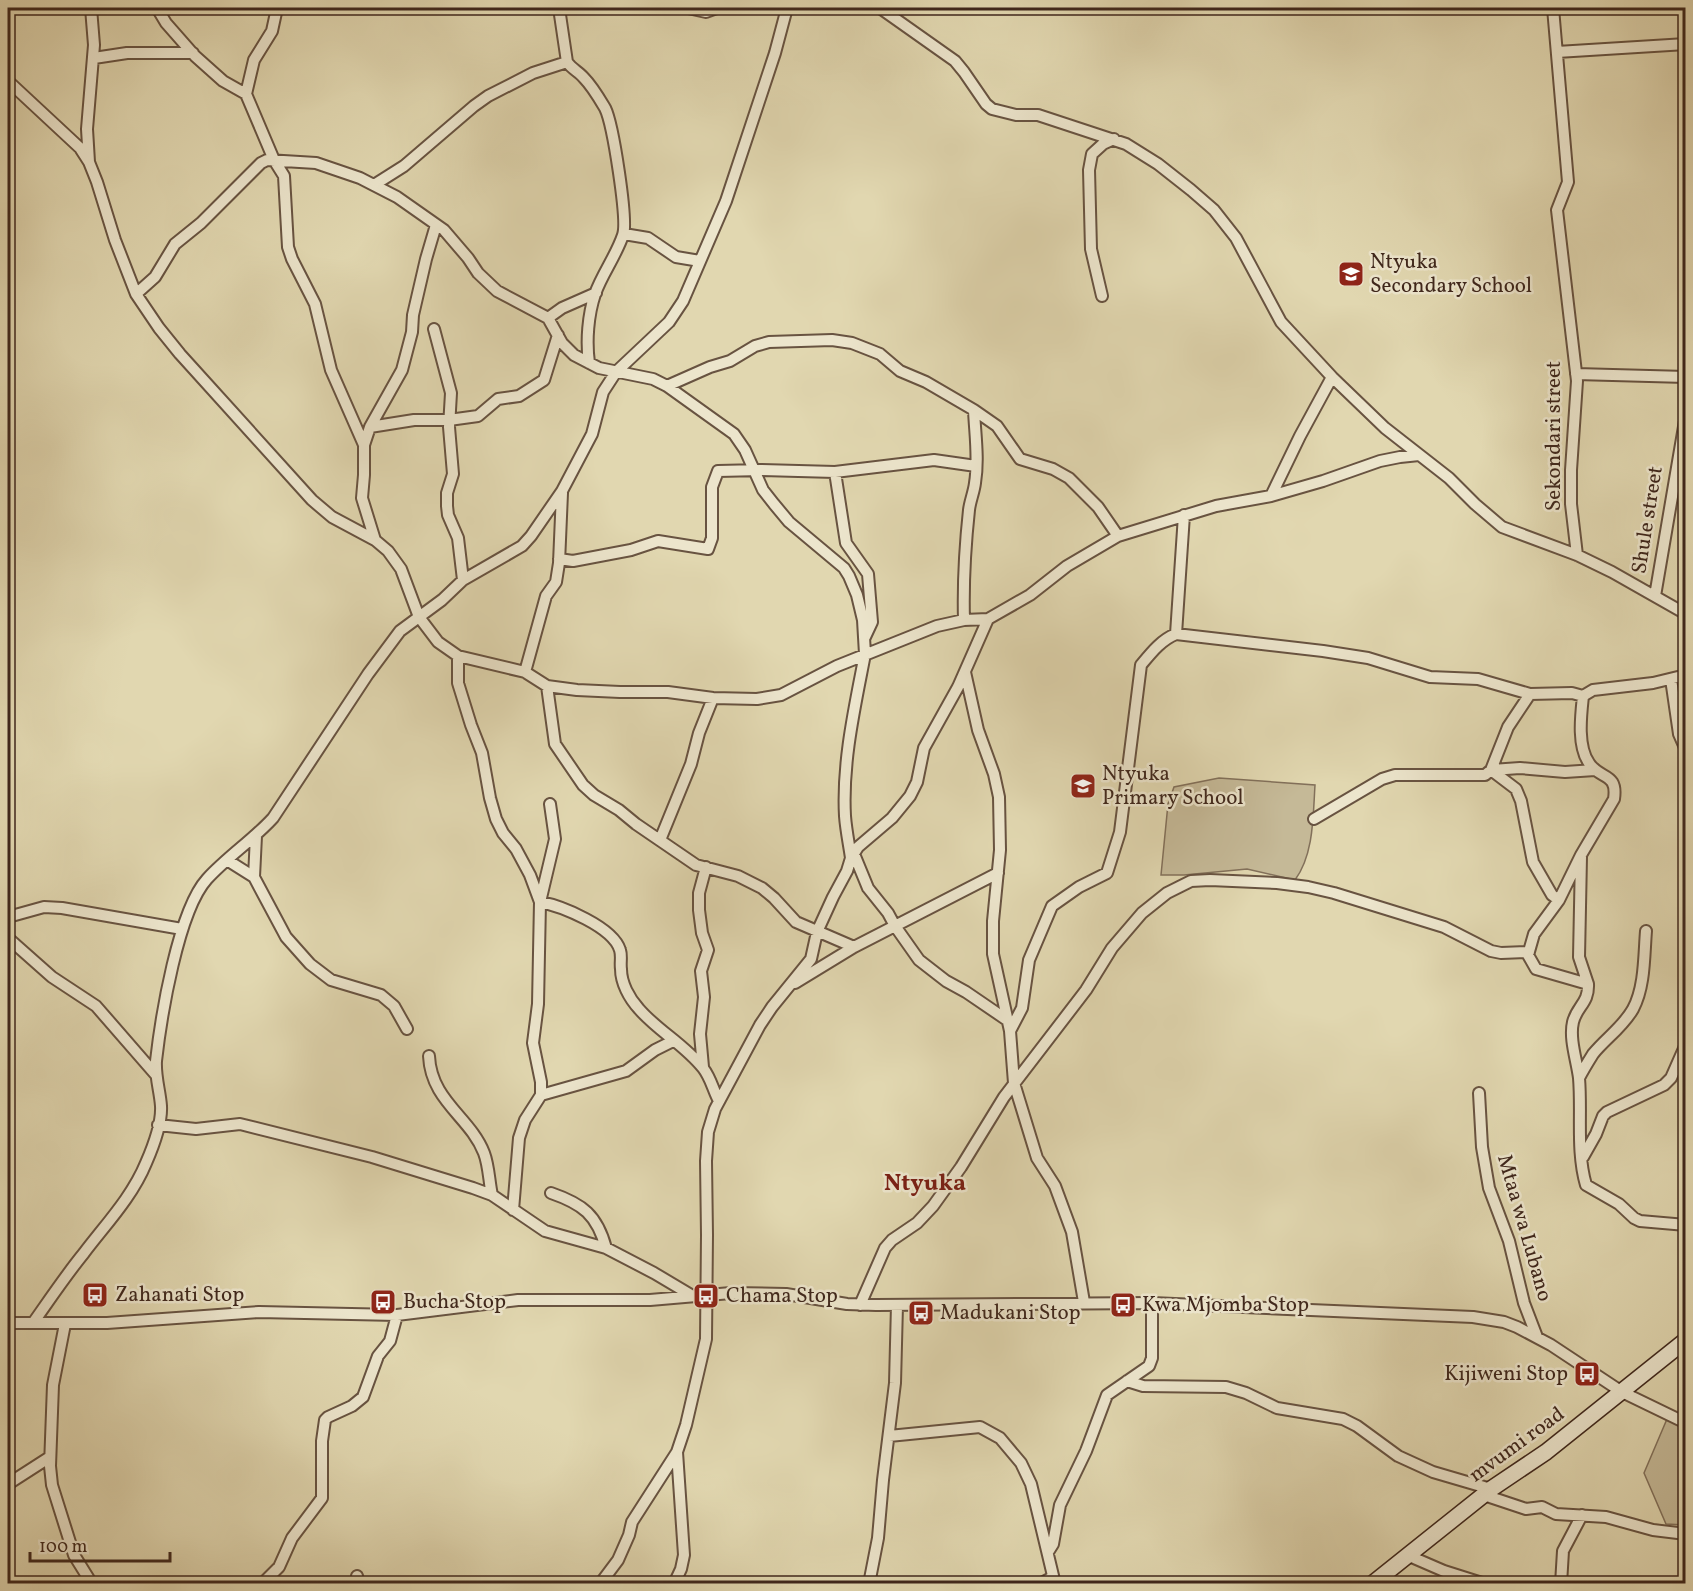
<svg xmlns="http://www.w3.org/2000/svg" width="1693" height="1591" viewBox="0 0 1693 1591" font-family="Vollkorn,serif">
	<rect width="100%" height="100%" fill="#e1d7b0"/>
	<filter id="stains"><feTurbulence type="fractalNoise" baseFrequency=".00333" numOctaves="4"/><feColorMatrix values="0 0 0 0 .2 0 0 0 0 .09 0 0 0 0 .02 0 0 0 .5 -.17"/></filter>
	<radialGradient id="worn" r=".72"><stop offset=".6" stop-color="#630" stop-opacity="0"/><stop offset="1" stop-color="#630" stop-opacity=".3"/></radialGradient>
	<!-- green -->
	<path fill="#c5b997" stroke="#82705a" stroke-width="1.5" d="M1219 778 1315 785C1313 816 1314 854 1295 880L1247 869 1184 875H1161L1168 804 1174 787Z
		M1667 1419 1685 1427V1525L1666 1524 1644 1473Z"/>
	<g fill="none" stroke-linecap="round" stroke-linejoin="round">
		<!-- street casing -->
		<g stroke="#685341" stroke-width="14">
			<path id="street" d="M157 8 166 23 195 56 223 81 246 94 274 160 284 176 288 247 292 259 315 304 331 370 364 445V475L362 498 375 540
				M559 8 567 62C572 69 579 72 584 78 592 86 599 98 605 108 613 124 628 220 623 235 616 256 602 274 595 294 588 315 586 341 589 363
				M688 8 706 12 717 8
				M880 8 955 61 964 72 986 104 992 109 1016 115H1038L1126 144 1158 164 1191 190 1214 210 1236 238 1281 322 1332 377 1385 428 1449 478 1475 504 1502 527 1577 555 1612 572 1686 614
				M1553 8 1568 182 1557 210 1577 381 1571 470V504L1577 555
				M1557 52 1686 44
				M94 58 127 53H193
				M8 81 80 148 89 162 97 182 115 240 136 294 159 328 180 354 312 500 332 517 375 540 388 551 401 569 419 617 438 642 458 656 525 672 547 686 577 690 620 692H668L713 698 757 699 781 695 837 666 937 626 964 620 988 619 1030 595 1067 566 1118 536 1216 506 1271 496 1323 481 1380 461 1400 457 1419 455
				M246 94 254 60 272 31 277 8
				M89 162 87 129 94 45 91 8
				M374 185 404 166 474 106 488 96 533 73 567 62
				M624 234 648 238 676 257 700 261
				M136 294 155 277 175 244 201 223 261 163 267 160 316 163 360 178 397 197 444 230 468 258 478 273 497 291 548 318 562 343 574 355 599 368 653 379 667 386 734 434 745 450 763 490 774 504 789 522 844 568 849 576 857 595 863 620 865 654C855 706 842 762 845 816 846 830 849 844 851 858
				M1102 296 1091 249 1089 170 1092 154 1103 144 1114 139
				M548 318 562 308 596 293
				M434 329 451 393 449 427 453 474 447 493V506L448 515 458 538 463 580
				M1576 374 1686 377
				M667 386 710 367 730 361 755 346 769 342 832 340 852 343 880 354 900 371 926 382 974 410C975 434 979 459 975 483 974 492 970 501 969 510 965 547 963 583 964 620
				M974 410 997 426 1020 459 1053 469 1069 478 1098 507 1118 536
				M370 427 414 420H449L478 416 498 399 519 396 544 380 558 335
				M364 445 370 427 402 370 412 332 413 315 426 259 436 225
				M835 472 846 543 868 574 872 622 865 637
				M1271 496 1300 436 1332 377
				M559 559 573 561 631 550 658 541 708 549 712 538V487L718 471 761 470 835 472 934 460 976 466
				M1655 596 1686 415
				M1176 634 1184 515
				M458 656V683L471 725 482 753 490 798 496 819 503 833 516 849 530 875 540 902 538 1004 533 1043 541 1082V1095L525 1120 519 1138 513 1210
				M525 672 546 596 556 582 559 563 562 493
				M965 672 978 730 994 774 999 797 1000 850 993 921V954L1010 1031 1014 1083 1037 1158 1055 1186 1072 1232 1084 1302
				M1686 675 1653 683 1593 690 1583 696C1581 715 1577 746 1589 763 1600 780 1618 772 1614 799L1581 855 1559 900 1534 934 1528 955 1536 969 1588 984C1589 1003 1577 1006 1573 1022 1569 1039 1577 1061 1579 1078 1582 1113 1576 1151 1586 1185L1619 1204 1634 1218 1640 1221 1686 1225
				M1671 679 1679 734 1686 750
				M547 686 555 744 583 785 594 795 619 810 636 824 696 865 738 876 762 888 774 898 796 922 854 947
				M1491 770 1516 789 1521 801 1533 862 1552 895 1559 900
				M1492 770 1520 768 1565 772 1595 770
				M550 804 555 839 540 902C562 906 613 927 620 950 622 956 620 963 621 969 621 983 629 998 639 1009 658 1031 685 1045 703 1068 711 1078 713 1090 719 1101
				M1314 819 1382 779 1395 775H1485L1491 770 1508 727 1530 694
				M660 840 691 764 699 733 713 698
				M854 854 868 888 888 913 895 926 919 960 946 981 966 992 1007 1020
				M1581 857 1579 957 1588 984
				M227 860 254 877 286 937 310 964 331 980 381 995 394 1006 407 1029
				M254 877 256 836
				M8 917 44 907 62 908 182 929
				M8 938 52 977 96 1006 156 1075
				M795 983 854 947 998 873
				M1010 1031 1022 1008 1029 960 1052 906 1079 887 1107 873 1120 832 1141 665C1151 653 1161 640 1176 634L1323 651 1368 658 1430 677 1478 679 1530 694 1572 693 1583 696
				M429 1056C431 1101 470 1117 484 1153 489 1166 489 1182 492 1195
				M703 1067 700 1034 704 997 701 971 708 950 702 933 699 910V893L706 867
				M1579 1078C1583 1070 1588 1062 1593 1054 1606 1038 1623 1027 1633 1009 1645 987 1644 955 1646 931
				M1479 1093 1482 1147 1489 1188 1509 1241 1524 1303 1537 1337
				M541 1095 626 1071 655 1050 673 1041
				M158 1125 196 1129 240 1124 372 1157 473 1188 492 1195 545 1231 606 1248 654 1273 691 1295
				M1583 1157 1596 1134 1603 1116 1607 1112 1664 1085 1671 1078 1686 1044
				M551 1193C583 1204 597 1215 606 1248
				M860 1305 885 1248 892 1240 917 1223 933 1206 961 1167 1004 1097 1086 990 1112 948 1142 913 1167 893 1191 881 1210 880 1277 883 1308 887 1334 893 1444 927 1491 951 1501 953 1529 952
				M8 1323H107L259 1312 397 1315 518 1300H650L731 1293 786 1294 847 1304 876 1305 1152 1303 1473 1317 1504 1322 1517 1327 1551 1345 1622 1392 1686 1423
				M33 1323C50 1299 66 1275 84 1253 106 1224 132 1197 146 1163 153 1147 162 1124 161 1106 160 1091 155 1077 156 1061 161 1017 178 911 207 879 228 856 253 840 273 818L368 674 400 631 442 600 463 580 522 546 531 536 562 491 592 434 603 392 616 372 669 322 683 301 726 201 775 53 787 8
				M65 1324 53 1385 50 1466 52 1485 74 1555 92 1584
				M1127 1381 1143 1386 1226 1387 1246 1393 1277 1408 1343 1419 1357 1426 1398 1456 1433 1472 1491 1489
				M889 1436 980 1427 1000 1438 1021 1463 1031 1484 1055 1584
				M8 1484 50 1457
				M1484 1495 1526 1509 1542 1507 1556 1514 1606 1517 1653 1530 1686 1534
				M1048 1552 1053 1544 1060 1505 1086 1451 1107 1395 1149 1366 1152 1358V1303
				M1407 1555 1444 1571 1485 1584
				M357 1576 359 1584
				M262 1584 279 1567 292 1538 322 1498V1441L325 1420 328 1417 352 1406 363 1397 378 1356 390 1341 397 1315
				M600 1584 618 1560 629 1535 632 1522 677 1452 686 1425 706 1339 707 1235 706 1161 708 1132 715 1109 760 1025 772 1007 811 959 817 932 833 897 847 871 851 858 858 847 892 818 910 796 917 782 924 748 958 687 988 619
				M674 1584 681 1569 684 1555 677 1452
				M869 1584 878 1538 883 1480 895 1383 897 1305
				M1040 1584 1053 1577
				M1561 1584 1563 1551 1582 1515"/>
		</g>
		<!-- secondary casing -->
		<g stroke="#3f271c" stroke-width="18">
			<path id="secondary" d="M1372 1584 1491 1489 1546 1452 1686 1340"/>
		</g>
		<!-- street -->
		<use href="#street" stroke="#ece5cc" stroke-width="10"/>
		<!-- secondary -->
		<use href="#secondary" stroke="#ece5cc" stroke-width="15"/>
	</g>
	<!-- icons -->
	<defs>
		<g id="school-square" transform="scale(1.35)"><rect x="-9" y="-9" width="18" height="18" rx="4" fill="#8f2418" stroke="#ece5cc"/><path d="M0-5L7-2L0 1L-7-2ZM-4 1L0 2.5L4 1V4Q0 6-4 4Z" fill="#fff"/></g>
		<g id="bus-square" transform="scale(1.35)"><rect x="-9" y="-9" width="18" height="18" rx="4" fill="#8f2418" stroke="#ece5cc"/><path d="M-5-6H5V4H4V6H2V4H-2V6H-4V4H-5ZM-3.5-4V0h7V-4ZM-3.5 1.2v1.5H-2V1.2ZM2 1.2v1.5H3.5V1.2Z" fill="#fff"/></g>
	</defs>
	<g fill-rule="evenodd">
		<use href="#school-square" x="1351" y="274"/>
		<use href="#school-square" x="1083" y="786"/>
		<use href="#bus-square" x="95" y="1295"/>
		<use href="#bus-square" x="706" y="1296"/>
		<use href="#bus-square" x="383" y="1302"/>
		<use href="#bus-square" x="1123" y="1305"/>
		<use href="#bus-square" x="921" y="1313"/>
		<use href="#bus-square" x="1587" y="1374"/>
	</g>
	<g text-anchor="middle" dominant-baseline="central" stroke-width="5" stroke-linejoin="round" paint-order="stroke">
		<!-- poi labels -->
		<g font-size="21" fill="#3f271c" stroke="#ece5cc" text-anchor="start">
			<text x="1370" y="262">Ntyuka<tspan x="1370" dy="24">Secondary School</tspan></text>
			<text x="1102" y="774">Ntyuka<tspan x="1102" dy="24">Primary School</tspan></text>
			<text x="115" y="1295">Zahanati Stop</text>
			<text x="726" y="1296">Chama Stop</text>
			<text x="403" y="1302">Bucha Stop</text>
			<text x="1142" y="1305">Kwa Mjomba Stop</text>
			<text x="940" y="1313">Madukani Stop</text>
			<text x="1568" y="1374" text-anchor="end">Kijiweni Stop</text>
		</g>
		<!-- street labels -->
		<g font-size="21" fill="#3f271c" stroke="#ece5cc">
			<text transform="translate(1554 436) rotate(-90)">Sekondari street</text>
			<text transform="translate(1648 520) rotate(-81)">Shule street</text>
			<text transform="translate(1524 1228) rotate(74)">Mtaa wa Lubano</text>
			<text transform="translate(1517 1445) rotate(-36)">mvumi road</text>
		</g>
		<!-- quarter labels -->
		<g font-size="24" font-weight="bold" fill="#7a1f14" stroke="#ece5cc">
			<text x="925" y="1184">Ntyuka</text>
		</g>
	</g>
	<!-- margin -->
	<rect width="1693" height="1591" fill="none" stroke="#e1d7b0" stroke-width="30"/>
	<rect x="9" y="9" width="1675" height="1573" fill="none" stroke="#3f271c" stroke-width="3"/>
	<rect x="15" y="15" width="1663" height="1561" fill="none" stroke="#3f271c" stroke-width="1.5"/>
	<!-- scale -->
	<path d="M30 1552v9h140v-9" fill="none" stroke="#3f271c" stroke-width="3"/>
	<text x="39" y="1552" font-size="18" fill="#3f271c" stroke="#ece5cc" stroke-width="4.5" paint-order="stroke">100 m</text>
	<rect width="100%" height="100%" filter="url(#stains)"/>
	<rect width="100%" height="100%" fill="url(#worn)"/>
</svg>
